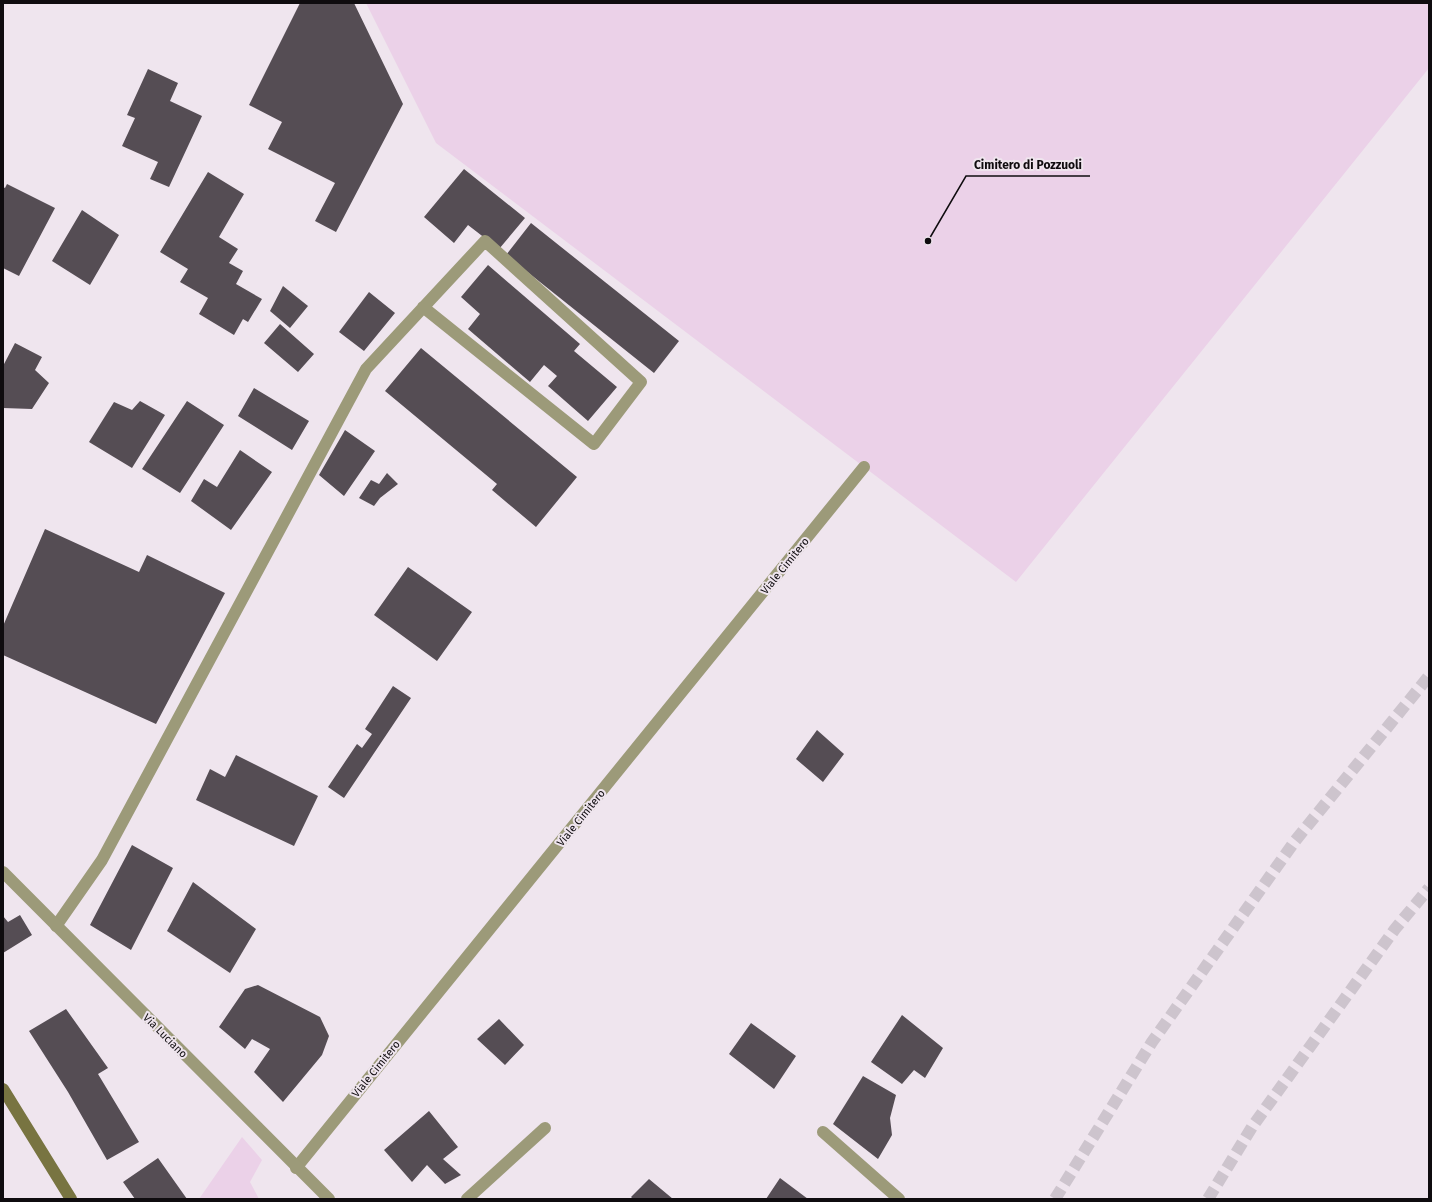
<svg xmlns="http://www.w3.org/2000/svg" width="1432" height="1202" viewBox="0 0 1432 1202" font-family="'Fira Sans',sans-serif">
	<rect width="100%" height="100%" fill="#efe5ee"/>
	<!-- green -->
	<path fill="#ebd1e8" d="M366 3H1429V68L1016 582 436 143Z
		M242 1137 262 1160 250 1182 259 1199H199Z"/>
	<!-- building -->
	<path fill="#554d54" d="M300 3H354L403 104 336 232 315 221 335 183 268 149 282 122 249 105Z
		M148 69 178 83 170 101 202 116 169 187 150 179 158 162 122 146 135 118 127 115Z
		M464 169 525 218 499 249 468 225 454 243 424 217Z
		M208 172 244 194 219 237 238 249 229 263 243 271 236 284 262 299 248 322 243 319 234 335 199 314 208 298 180 282 188 269 160 252Z
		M7 184 55 208 19 276 3 268V187L5 188Z
		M82 210 119 235 90 285 52 261Z
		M531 223 679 341 654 373 506 255Z
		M488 265 580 344 574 351 617 387 588 421 548 386 557 376 544 365 530 382 468 329 480 314 461 297Z
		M283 286 308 306 290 328 270 311Z
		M369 292 395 313 364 351 339 332Z
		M280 324 314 354 298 372 264 343Z
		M15 343 42 357 35 370 49 383 32 409 3 408V366Z
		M421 348 577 477 536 527 492 490 497 484 385 391Z
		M254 388 309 421 292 450 238 416Z
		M140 401 165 415 132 468 89 442 114 402 132 410Z
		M187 401 224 425 180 493 142 469Z
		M345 430 375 451 344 496 319 475Z
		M240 450 272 472 231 530 191 501 204 479 217 487Z
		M387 473 398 484 380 498 374 506 359 498 371 480 379 484Z
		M45 529 139 572 147 555 225 593 156 724 3 655V626Z
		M408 567 472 612 437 661 374 615Z
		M393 686 411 698 344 798 328 787 357 744 362 748 372 734 365 729Z
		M817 730 844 754 823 782 796 759Z
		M236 755 318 796 294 846 196 800 210 769 225 777Z
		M132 845 173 868 131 950 90 925Z
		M193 882 256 929 230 973 167 931Z
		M20 915 32 935 3 953V916L8 922Z
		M258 985 320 1017 329 1036 322 1055 283 1102 254 1072 270 1049 252 1039 245 1049 219 1027 245 989Z
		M66 1009 108 1068 98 1074 139 1142 107 1160 68 1092 29 1031Z
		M902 1015 943 1048 925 1078 914 1070 902 1084 871 1062Z
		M499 1019 524 1045 505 1065 477 1039Z
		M751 1023 796 1056 774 1089 729 1054Z
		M863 1076 896 1095 890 1118 892 1135 878 1159 833 1124Z
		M429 1111 458 1147 443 1159 461 1175 445 1184 427 1165 412 1182 384 1150Z
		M158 1158 187 1199H135L123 1182Z
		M780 1178 808 1199H766Z
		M649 1179 673 1199H633L631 1197Z"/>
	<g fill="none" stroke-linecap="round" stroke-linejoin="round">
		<!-- secondary-tunnel -->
		<path stroke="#cdc4cd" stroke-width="12" stroke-dasharray="12 6" stroke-linecap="butt" d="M1055 1199 1152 1042 1295 841 1429 676
			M1208 1199 1252 1127 1395 929 1429 888"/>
		<!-- lane -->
		<path stroke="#9c9a79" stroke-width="12" d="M56 926 102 860 366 369 485 241 641 382 594 444 423 307
			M296 1168 864 467"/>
		<!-- street -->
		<path stroke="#9c9a79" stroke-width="12" d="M3 872 329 1199
			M823 1132 899 1199
			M467 1199 545 1128"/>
		<!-- secondary -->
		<path stroke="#787441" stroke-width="12" d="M3 1089 71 1199"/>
	</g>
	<g text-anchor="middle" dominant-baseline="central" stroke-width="4" stroke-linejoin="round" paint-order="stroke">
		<!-- street labels -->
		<g font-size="11" fill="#0f0c0f" stroke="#efe5ee">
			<text transform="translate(785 566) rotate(-51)">Viale Cimitero</text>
			<text transform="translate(581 818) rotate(-51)">Viale Cimitero</text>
			<text transform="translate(165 1036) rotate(45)">Via Luciano</text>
			<text transform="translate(376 1069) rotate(-51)">Viale Cimitero</text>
		</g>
	</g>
	<!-- callouts -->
	<path fill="none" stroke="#0f0c0f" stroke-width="1.5" d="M928 241L966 176H1090"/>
	<circle fill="#0f0c0f" stroke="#efe5ee" stroke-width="1.5" cx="928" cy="241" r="4"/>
	<g font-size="12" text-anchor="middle" font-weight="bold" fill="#0f0c0f" stroke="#efe5ee" stroke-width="4" stroke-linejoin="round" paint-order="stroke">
		<text x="1028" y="169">Cimitero di Pozzuoli</text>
	</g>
	<!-- border -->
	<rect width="1432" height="1202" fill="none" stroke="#0f0c0f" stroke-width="8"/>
</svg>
